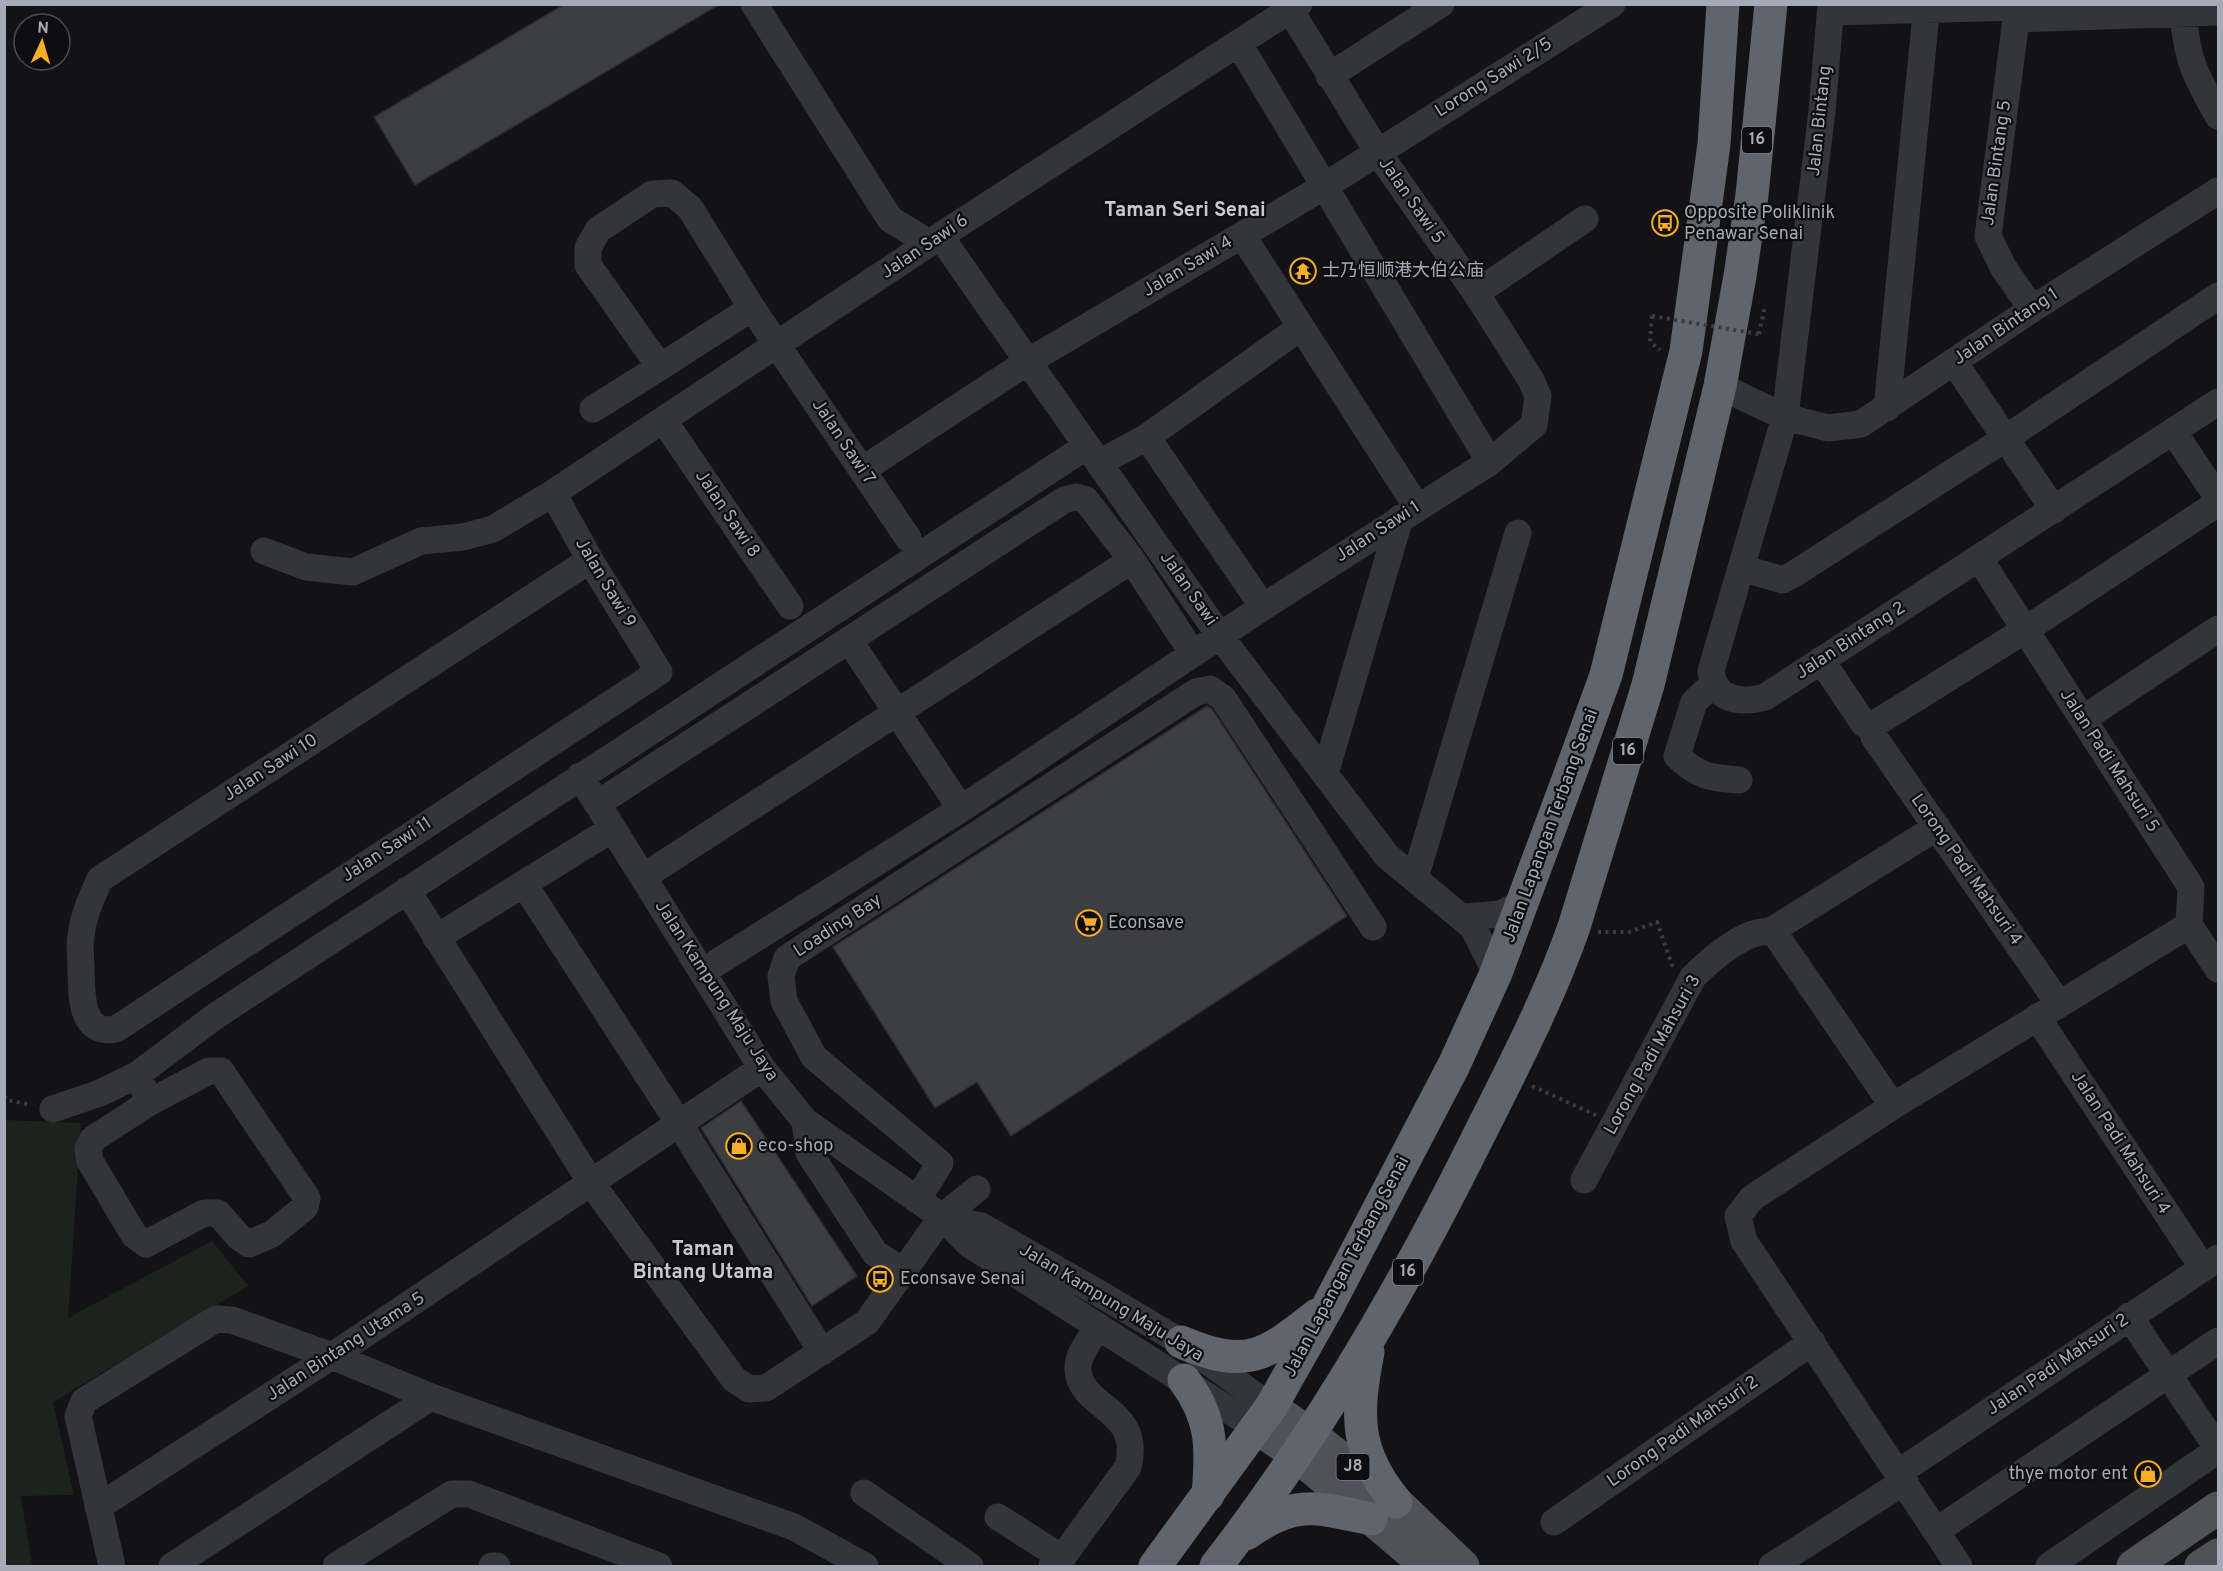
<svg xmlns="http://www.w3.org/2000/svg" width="2223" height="1571" viewBox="0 0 2223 1571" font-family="Overpass,'Noto Sans SC',sans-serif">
	<rect width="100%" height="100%" fill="#131315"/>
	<!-- green -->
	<path fill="#1b231c" d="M5 1120 81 1123 68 1318 212 1241 248 1286 53 1402 74 1495 21 1496 32 1566H5Z"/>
	<!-- building -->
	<path fill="#3d3e42" stroke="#2d2d31" stroke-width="1.5" d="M565 4H720L415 185 374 117Z
		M1207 706 1212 709 1347 916 1011 1136 977 1082 935 1108 833 947Z
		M741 1101 857 1276 812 1306 701 1128Z"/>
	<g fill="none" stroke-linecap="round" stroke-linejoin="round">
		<!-- path -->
		<path stroke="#3a3c42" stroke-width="4" stroke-dasharray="3 4.5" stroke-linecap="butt" d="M1652 316 1650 342 1660 350
			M1759 334 1764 311 1761 307
			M1598 932H1629L1657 922 1672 965 1675 967
			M1532 1086 1596 1115
			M4 1096 7 1100 31 1105"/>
		<!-- minor -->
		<path stroke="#34353a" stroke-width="27" d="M754 4 890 219 929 243
			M1831 4 1822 111 1785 417 1711 671C1714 700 1740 704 1765 697L2218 402
			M2018 4 1988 236 2003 267 2032 309
			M1831 12 2018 7
			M2183 13C2187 61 2195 74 2218 116
			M2017 19 2218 12
			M1239 44 1490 462
			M1329 76 1441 4
			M1242 235 1417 507
			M940 236 1220 636 1387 856 1473 927 1496 973
			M1476 293 1585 219
			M752 308 660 367 588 265V248L598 230 652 194 672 193 690 208 752 308 908 538
			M1954 362 2054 510
			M1720 386 1785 417 1828 428 1861 424 2032 309 2218 191
			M1887 408 1927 4
			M593 409 660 367
			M664 421 790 606
			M2173 431 2218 498
			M1147 437 1301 327
			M1099 463 1147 437 1263 607
			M862 470 1029 361 1325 186 1612 4
			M553 493 590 560 659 672 116 1029C79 1036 82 993 81 968 81 958 79 946 81 936 83 915 92 897 100 879L590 560
			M264 551 306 567 353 572 421 541 463 537 493 529 553 493 940 236 1299 4
			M1979 558 2191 887 2189 925 2218 969
			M1741 568 1783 580 1794 574 2006 438 2218 296
			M849 640 961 809
			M1821 660 1864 724 1873 725 2025 630 2218 503
			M1712 685 1694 702 1677 756C1699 777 1711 778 1739 780
			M2083 719 2218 629
			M1874 737 2059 1004
			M1325 774 1400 518
			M580 776 762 1068 805 1121 942 1217 969 1244 1257 1428
			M597 804 1064 500 1076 497 1086 500 1132 560 1193 654
			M643 877 1132 560
			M1415 878 1518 533
			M524 884 680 1125 822 1352
			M407 890 592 1184 734 1379 749 1389 766 1388 867 1322 942 1217 977 1189
			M1465 917 1501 914 1524 902
			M1771 931 1937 827
			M436 938 612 829
			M702 972 961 809 1263 607 1490 462 1534 425 1538 396 1531 380 1476 293 1377 151 1290 10
			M2037 1017 2203 1268
			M137 1075 150 1102 93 1139 88 1149 90 1161 134 1235 146 1244 204 1213H218L239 1237 249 1244 272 1234 305 1207 307 1198 221 1071H209L150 1102
			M53 1109 100 1093 137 1075 217 1015 1087 446
			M805 1121 809 1153 875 1253 903 1271
			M1584 1180 1693 977C1708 962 1754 920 1776 935L1893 1106
			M917 1200 940 1163 814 1057 784 1001 781 976 787 958 1196 692 1210 689 1223 698 1373 927
			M944 1218 981 1226 1100 1294 1181 1342 1271 1407
			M2129 1316 2218 1449
			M1898 1473 2218 1258
			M864 1493 970 1566
			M98 1507 332 1356 762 1068
			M998 1517 1062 1558
			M1554 1522 1812 1342
			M1936 1531 2218 1341
			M112 1566 78 1416 84 1401 216 1319 232 1320 332 1356 431 1397 794 1527 865 1566
			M172 1566 431 1397
			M336 1566 452 1494H469L659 1566
			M492 1566H497
			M1052 1566 1062 1558 1128 1467C1143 1407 1079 1409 1078 1369 1077 1355 1091 1338 1098 1327
			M1772 1566 1905 1481
			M1959 1566 1744 1241 1738 1216 1752 1198 1893 1106 2189 925
			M2049 1566 2218 1450"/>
		<!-- major -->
		<path stroke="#50525a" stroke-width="33" d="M1271 1407 1309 1433 1396 1502 1463 1566
			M1257 1428 1295 1454 1427 1566
			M2133 1566 2218 1508
			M2201 1566 2218 1555"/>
		<!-- highway -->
		<path stroke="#60646c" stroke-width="33" d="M1181 1342C1247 1370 1265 1356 1317 1315
			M1368 1352C1356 1414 1354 1451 1396 1502
			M1184 1380C1213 1418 1212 1449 1208 1495
			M1246 1534C1295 1499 1316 1507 1371 1519
			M1155 1566 1271 1407 1328 1306 1454 1065 1496 973 1576 758 1606 675 1686 351 1714 144 1723 4
			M1216 1566C1318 1435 1402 1290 1476 1141 1511 1071 1548 1001 1574 927L1648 685 1720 386 1740 276 1752 195 1771 4"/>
		<!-- path-bridge -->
		<path stroke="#3a3c42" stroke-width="4" stroke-dasharray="3 4.5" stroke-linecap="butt" d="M1652 316 1759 334"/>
	</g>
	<!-- icons -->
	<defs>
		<g id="bus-ring" transform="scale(1.35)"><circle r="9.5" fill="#0e0e10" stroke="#faad27" stroke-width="1.5"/><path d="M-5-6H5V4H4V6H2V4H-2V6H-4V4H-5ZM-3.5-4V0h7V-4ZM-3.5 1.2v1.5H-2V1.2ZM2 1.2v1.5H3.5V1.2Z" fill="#faad27"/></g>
		<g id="temple-ring" transform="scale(1.35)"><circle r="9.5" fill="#0e0e10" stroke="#faad27" stroke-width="1.5"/><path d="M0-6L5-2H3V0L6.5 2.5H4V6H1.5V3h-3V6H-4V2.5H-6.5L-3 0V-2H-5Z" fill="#faad27"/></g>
		<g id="supermarket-ring" transform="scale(1.35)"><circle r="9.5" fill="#0e0e10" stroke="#faad27" stroke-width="1.5"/><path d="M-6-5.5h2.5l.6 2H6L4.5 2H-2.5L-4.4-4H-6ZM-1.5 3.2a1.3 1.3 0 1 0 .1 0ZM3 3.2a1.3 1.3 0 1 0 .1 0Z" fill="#faad27"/></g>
		<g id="shop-ring" transform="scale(1.35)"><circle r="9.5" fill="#0e0e10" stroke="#faad27" stroke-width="1.5"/><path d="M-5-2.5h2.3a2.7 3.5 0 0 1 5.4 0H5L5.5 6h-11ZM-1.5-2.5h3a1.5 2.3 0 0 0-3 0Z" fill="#faad27"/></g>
	</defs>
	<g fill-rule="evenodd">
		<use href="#bus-ring" x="1665" y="223"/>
		<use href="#temple-ring" x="1303" y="271"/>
		<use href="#supermarket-ring" x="1089" y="923"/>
		<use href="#shop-ring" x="739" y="1146"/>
		<use href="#bus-ring" x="880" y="1279"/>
		<use href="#shop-ring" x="2148" y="1474"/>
	</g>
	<g text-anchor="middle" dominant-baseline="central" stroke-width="4.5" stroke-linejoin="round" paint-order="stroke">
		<!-- shield labels -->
		<g fill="#0e0e10" stroke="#777b84" stroke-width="1.5">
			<rect x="1742" y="127" width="30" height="26" rx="4.5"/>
			<rect x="1613" y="738" width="30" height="26" rx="4.5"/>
			<rect x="1393" y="1259" width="30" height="26" rx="4.5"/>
			<rect x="1336.5" y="1454" width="33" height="26" rx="4.5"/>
		</g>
		<g font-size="16" font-weight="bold" fill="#a4aab6">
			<text x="1757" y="140">16</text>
			<text x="1628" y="751">16</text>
			<text x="1408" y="1272">16</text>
			<text x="1353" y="1467">J8</text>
		</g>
		<!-- street labels -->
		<g font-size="18" fill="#a4aab6" stroke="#0e0e10">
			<text transform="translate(1494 78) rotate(-32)">Lorong Sawi 2/5</text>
			<text transform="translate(1820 121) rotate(-84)">Jalan Bintang</text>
			<text transform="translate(1997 163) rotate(-82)">Jalan Bintang 5</text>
			<text transform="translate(1411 201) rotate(55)">Jalan Sawi 5</text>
			<text transform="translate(925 247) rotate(-34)">Jalan Sawi 6</text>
			<text transform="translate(1188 267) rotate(-31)">Jalan Sawi 4</text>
			<text transform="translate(2006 327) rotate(-34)">Jalan Bintang 1</text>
			<text transform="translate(843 442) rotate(56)">Jalan Sawi 7</text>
			<text transform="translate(727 514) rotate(56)">Jalan Sawi 8</text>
			<text transform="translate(1378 532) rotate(-33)">Jalan Sawi 1</text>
			<text transform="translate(605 583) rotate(59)">Jalan Sawi 9</text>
			<text transform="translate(1188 589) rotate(55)">Jalan Sawi</text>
			<text transform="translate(1851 641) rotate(-33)">Jalan Bintang 2</text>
			<text transform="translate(2109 761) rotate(57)">Jalan Padi Mahsuri 5</text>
			<text transform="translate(271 768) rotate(-33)">Jalan Sawi 10</text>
			<text transform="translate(1551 826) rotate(-70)">Jalan Lapangan Terbang Senai</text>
			<text transform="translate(387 850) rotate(-33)">Jalan Sawi 11</text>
			<text transform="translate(1966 870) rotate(55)">Lorong Padi Mahsuri 4</text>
			<text transform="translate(838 926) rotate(-33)">Loading Bay</text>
			<text transform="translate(716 991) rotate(57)">Jalan Kampung Maju Jaya</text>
			<text transform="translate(1653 1055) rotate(-61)">Lorong Padi Mahsuri 3</text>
			<text transform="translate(2120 1143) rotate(57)">Jalan Padi Mahsuri 4</text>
			<text transform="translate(1347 1267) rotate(-62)">Jalan Lapangan Terbang Senai</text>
			<text transform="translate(1111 1303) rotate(31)">Jalan Kampung Maju Jaya</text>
			<text transform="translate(346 1347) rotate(-33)">Jalan Bintang Utama 5</text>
			<text transform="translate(2058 1365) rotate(-34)">Jalan Padi Mahsuri 2</text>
			<text transform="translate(1683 1432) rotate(-35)">Lorong Padi Mahsuri 2</text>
		</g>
		<!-- poi labels -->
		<g font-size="18" fill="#a4aab6" stroke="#0e0e10" text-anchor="start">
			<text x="1684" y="213">Opposite Poliklinik<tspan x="1684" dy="21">Penawar Senai</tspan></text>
			<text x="1322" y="271">士乃恒顺港大伯公庙</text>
			<text x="1108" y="923">Econsave</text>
			<text x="758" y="1146">eco-shop</text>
			<text x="900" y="1279">Econsave Senai</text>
			<text x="2128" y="1474" text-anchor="end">thye motor ent</text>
		</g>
		<!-- neighbourhood labels -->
		<g font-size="20" font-weight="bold" fill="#c6c9d2" stroke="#0e0e10">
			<text x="1185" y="211">Taman Seri Senai</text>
			<text x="703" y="1250">Taman<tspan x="703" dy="23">Bintang Utama</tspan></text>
		</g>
	</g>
	<!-- border -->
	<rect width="2223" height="1571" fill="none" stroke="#a4aab6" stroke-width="12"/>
	<!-- north arrow -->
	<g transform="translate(42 42) rotate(4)"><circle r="28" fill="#0e0e10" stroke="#4a4c52" stroke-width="1.5"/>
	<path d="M0-4.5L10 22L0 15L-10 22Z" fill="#faad27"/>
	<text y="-9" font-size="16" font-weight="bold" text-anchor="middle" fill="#a4aab6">N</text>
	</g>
</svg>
